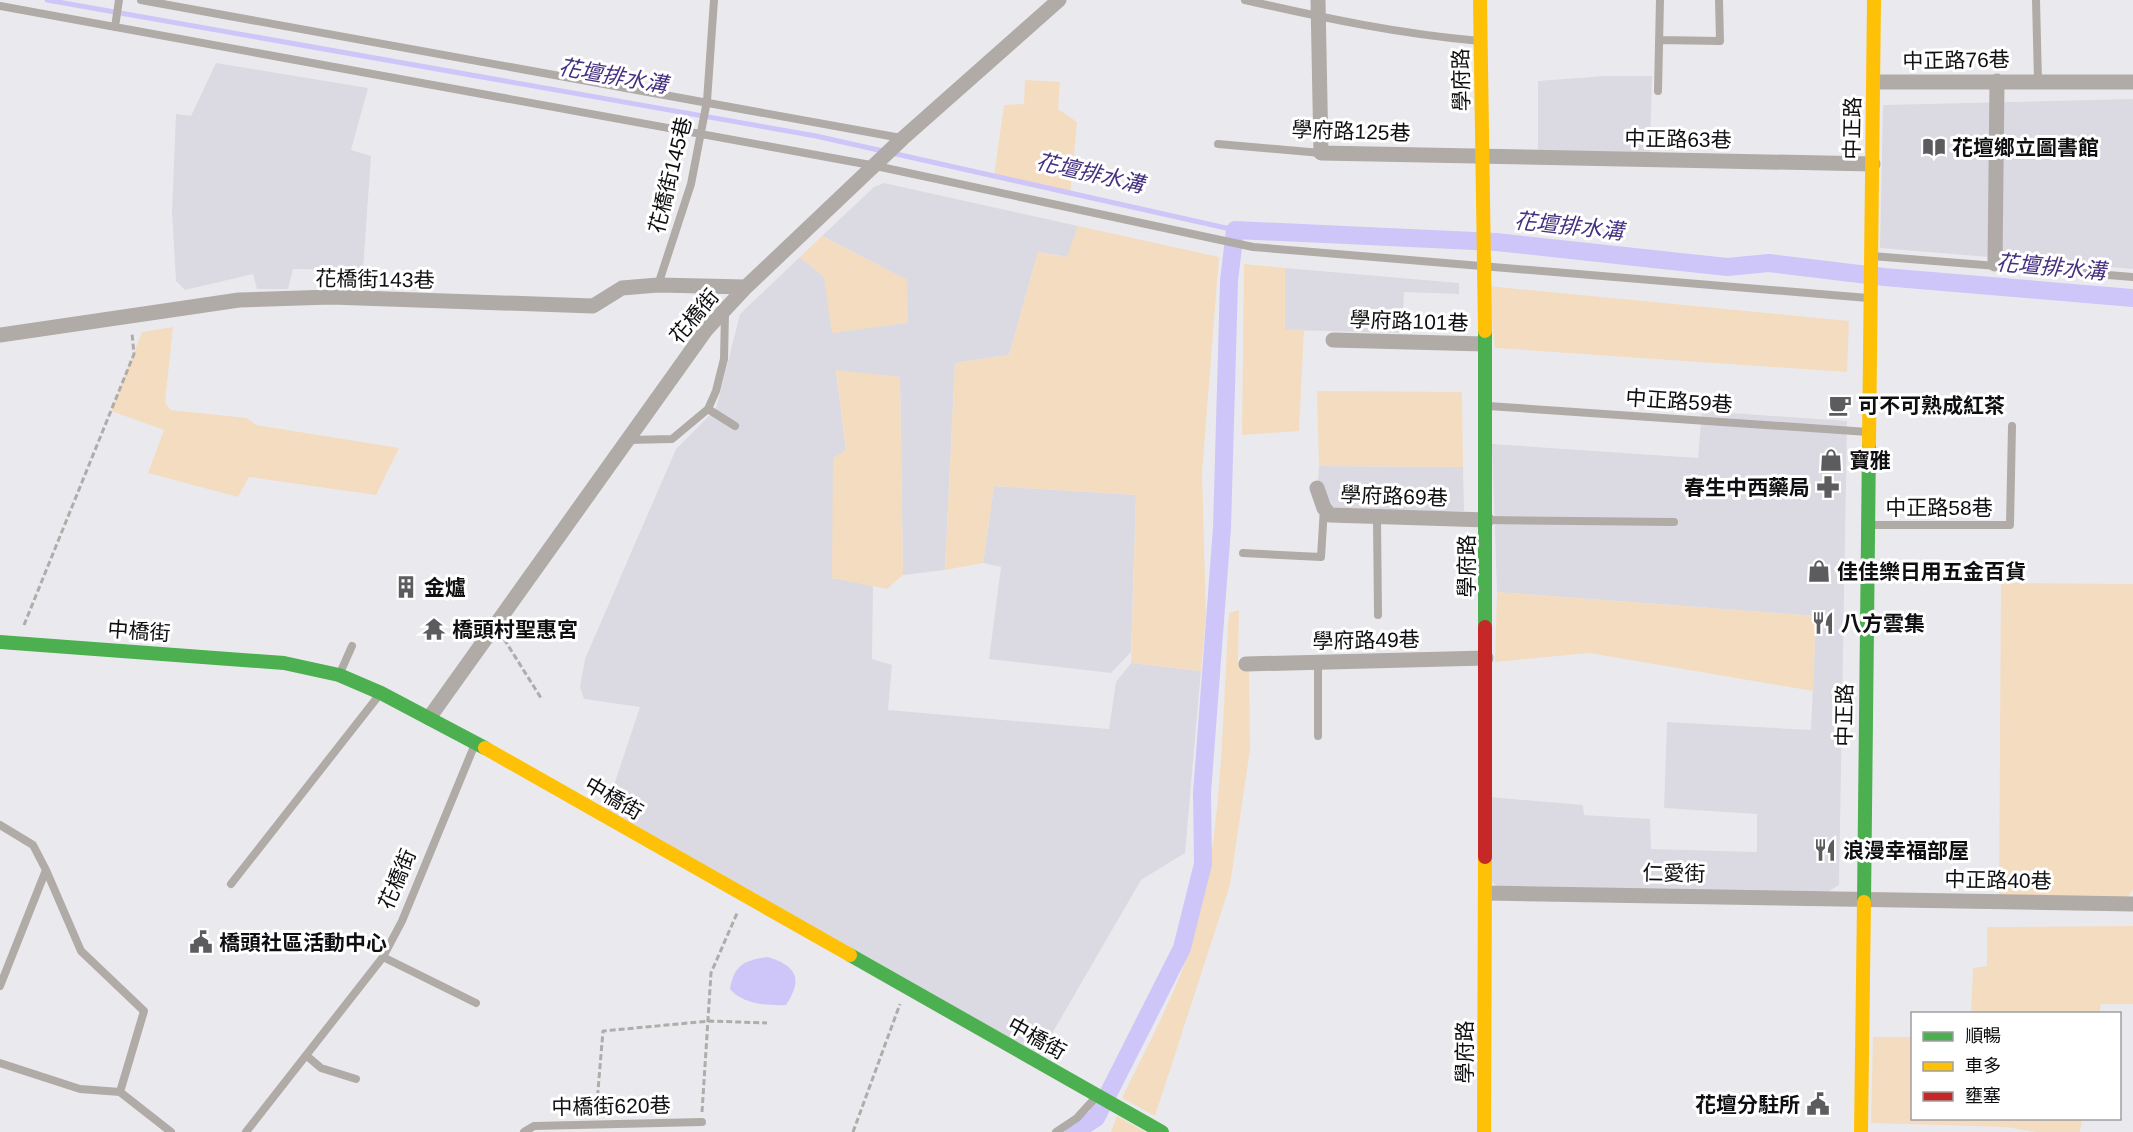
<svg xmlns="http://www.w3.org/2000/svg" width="2133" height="1132" viewBox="0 0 2133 1132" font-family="Helvetica,'Noto Sans TC',sans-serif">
	<rect width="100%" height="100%" fill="#eaeaee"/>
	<!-- built -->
	<path fill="#dbdae2" d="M216 63 368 88 351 150 371 156 363 270 293 269 288 289H257L253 274 185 290 176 281 172 212 176 114 191 116Z
		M1605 76H1652L1650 154H1538V81Z
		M2133 99V269L1880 248 1883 105Z
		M884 183 1078 226 1068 257 1038 252 1009 355 955 363 945 570 903 575 900 377 836 371 846 450 832 578 873 585 872 659 892 665 888 710 1109 729 1116 682 1131 663 1201 671 1185 853 1141 880 1039 1056 605 812 640 707 584 699 580 687 585 659 676 449 716 409 740 314 800 257 824 277 907 280 822 236 874 187Z
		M1285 268 1459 283V294L1404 292 1402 333 1285 330Z
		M1702 411 1847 421 1839 885 1818 898 1502 892 1492 882 1489 797 1583 805 1584 815 1650 819 1651 849 1757 852V814L1664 808 1667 722 1811 730 1816 616 1497 592 1492 444 1698 458Z
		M1319 466 1463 467 1464 511 1316 510Z
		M994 486 1136 495 1131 652 1111 673 989 659 1001 567 983 563Z"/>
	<!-- green -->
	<path fill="#f4dcc1" d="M1025 80 1060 82 1058 109 1077 122 1070 196 994 176 1004 105 1024 104Z
		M1078 226 1219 257 1202 473 1206 617 1201 671 1131 663 1136 495 994 486 983 563 945 570 955 363 1009 355 1038 252 1067 257Z
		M822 236 907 280 908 323 832 333 824 277 800 257Z
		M1244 264 1285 268V330L1304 329 1299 431 1242 435Z
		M1488 286 1849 321 1847 372 1495 348Z
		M173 327 165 402 170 410 247 418 256 425 399 448 376 495 249 477 238 497 148 473 164 430 111 411 142 332Z
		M836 370 900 377 903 575 887 589 832 578 833 458 846 450Z
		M1317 391 1462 392 1463 467 1319 466Z
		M2001 583 2133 584V890L2125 900 1999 896Z
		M1497 592 1816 616 1813 691 1589 653 1495 662Z
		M1239 610 1238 662 1249 664 1250 750 1230 885 1155 1116 1122 1098C1147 1046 1176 994 1193 939 1223 840 1222 717 1229 613Z
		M2133 926V1004H2101L2099 1013H1971L1973 968 1987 966V927Z
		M1873 1037H1912V1118L2082 1119 2080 1132H2036L2006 1127 1871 1123Z
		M1117 1116 1145 1132H1111Z"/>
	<!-- water -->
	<path fill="#cec6f9" d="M768 957C797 966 803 979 786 1005 768 1006 742 1004 730 989 734 964 746 960 768 957Z"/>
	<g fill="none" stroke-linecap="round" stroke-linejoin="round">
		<!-- stream -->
		<path stroke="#cec6f9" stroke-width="5" d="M47 0 816 136 1235 230"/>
		<!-- canal -->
		<path stroke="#cec6f9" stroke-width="18" d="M1074 1132 1096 1118 1182 948 1203 864 1202 793 1222 528 1229 281 1235 230 1496 242 1727 267 1769 263 1884 277 2133 298"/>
		<!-- path -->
		<path stroke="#afaca9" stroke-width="3" stroke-dasharray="6 3" stroke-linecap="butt" d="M24 625 134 354 132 333
			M504 639 541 698
			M702 1112 711 973 738 911
			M596 1114 603 1031 710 1021 767 1023
			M853 1132 900 1004"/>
		<!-- lane -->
		<path stroke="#b0aba6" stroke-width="8" d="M141 0 901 138
			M1245 0C1323 18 1400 34 1480 41
			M2036 0 2038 81
			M0 6 876 166 1253 247 1868 298
			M115 27 119 0
			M1659 40 1720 41 1719 0
			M1658 91 1660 0
			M1218 144 1321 153
			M1872 256 2133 277
			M658 285 691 184 707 101 714 0
			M1488 406 1868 432
			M708 409 735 426
			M628 440 672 439 708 409 716 391 724 359 725 313
			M1377 518 1378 615
			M1487 520 1674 522
			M1870 525H2010L2012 426
			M1243 553 1321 557 1324 508
			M1318 663V736
			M340 673 352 646
			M0 825 33 845 46 870 0 986
			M46 870 81 951 144 1011 120 1092
			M231 884 380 694
			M383 957 476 1003
			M307 1056 321 1068 356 1079
			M0 1063 80 1089 120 1092 171 1132
			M246 1132 383 957 402 921 475 744
			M524 1132 534 1126 702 1122
			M1056 1132 1077 1118 1097 1096"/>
		<!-- street -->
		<path stroke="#b0aba6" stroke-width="15" d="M1318 0 1321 153 1873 164
			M1874 82H2133
			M1995 264 1997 81
			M0 335 239 300 331 297 593 306 622 288 658 285 746 287
			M1333 340 1484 344
			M1317 488 1324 508 1330 515 1487 520
			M1246 664 1486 658
			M429 718 706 330 746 287 902 139 1059 0
			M1486 893 2133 904"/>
		<!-- fast -->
		<path stroke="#4caf50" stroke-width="14" d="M1485 331V627
			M0 642 284 663 339 675 381 693 485 748
			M1864 902 1869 444
			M850 955 1162 1132"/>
		<!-- slow -->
		<path stroke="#ffc107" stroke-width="14" d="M1480 0 1485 331
			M1869 444 1874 0
			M485 748 850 955
			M1484 1132 1485 857
			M1861 1132 1864 902"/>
		<!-- jam -->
		<path stroke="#c62828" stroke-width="14" d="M1485 857V627"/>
	</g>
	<!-- icons -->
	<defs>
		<g id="library-bare" transform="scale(1.8)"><path d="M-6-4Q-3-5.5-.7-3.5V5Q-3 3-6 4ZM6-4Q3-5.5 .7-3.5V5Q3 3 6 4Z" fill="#5c5b5e" stroke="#fff" stroke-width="2.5" paint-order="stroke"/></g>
		<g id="cafe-bare" transform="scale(1.8)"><path d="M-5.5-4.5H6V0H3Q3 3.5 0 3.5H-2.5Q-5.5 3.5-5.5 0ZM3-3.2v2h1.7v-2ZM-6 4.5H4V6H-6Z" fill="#5c5b5e" stroke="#fff" stroke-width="2.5" paint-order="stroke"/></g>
		<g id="shop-bare" transform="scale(1.8)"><path d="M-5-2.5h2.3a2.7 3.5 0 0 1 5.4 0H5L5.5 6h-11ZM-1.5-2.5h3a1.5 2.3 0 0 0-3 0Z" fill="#5c5b5e" stroke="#fff" stroke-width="2.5" paint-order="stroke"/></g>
		<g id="pharmacy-bare" transform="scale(1.8)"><path d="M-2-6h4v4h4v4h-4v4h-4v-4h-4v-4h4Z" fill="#5c5b5e" stroke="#fff" stroke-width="2.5" paint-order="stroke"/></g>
		<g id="building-bare" transform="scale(1.8)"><path d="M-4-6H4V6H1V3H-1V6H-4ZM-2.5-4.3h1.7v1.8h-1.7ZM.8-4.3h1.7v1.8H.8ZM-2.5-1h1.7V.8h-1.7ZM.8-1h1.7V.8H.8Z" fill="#5c5b5e" stroke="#fff" stroke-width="2.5" paint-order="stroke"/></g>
		<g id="restaurant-bare" transform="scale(1.8)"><path d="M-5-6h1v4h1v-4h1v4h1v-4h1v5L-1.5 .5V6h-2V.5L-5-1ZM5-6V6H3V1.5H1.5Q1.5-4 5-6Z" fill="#5c5b5e" stroke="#fff" stroke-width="2.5" paint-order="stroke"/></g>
		<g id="temple-bare" transform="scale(1.8)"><path d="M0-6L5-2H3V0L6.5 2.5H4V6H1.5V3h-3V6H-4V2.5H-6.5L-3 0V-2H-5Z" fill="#5c5b5e" stroke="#fff" stroke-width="2.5" paint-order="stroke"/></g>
		<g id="civic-bare" transform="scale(1.8)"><path d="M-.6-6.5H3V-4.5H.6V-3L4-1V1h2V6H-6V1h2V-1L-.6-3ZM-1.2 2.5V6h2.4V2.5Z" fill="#5c5b5e" stroke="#fff" stroke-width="2.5" paint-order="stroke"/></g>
	</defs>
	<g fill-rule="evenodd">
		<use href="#library-bare" x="1934" y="147"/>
		<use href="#cafe-bare" x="1840" y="405"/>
		<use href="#shop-bare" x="1831" y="460"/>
		<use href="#pharmacy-bare" x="1828" y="487"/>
		<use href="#shop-bare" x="1819" y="571"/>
		<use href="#building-bare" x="406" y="587"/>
		<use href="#restaurant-bare" x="1823" y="623"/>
		<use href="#temple-bare" x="434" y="629"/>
		<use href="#restaurant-bare" x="1825" y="850"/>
		<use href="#civic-bare" x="201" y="942"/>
		<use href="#civic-bare" x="1818" y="1104"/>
	</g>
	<g text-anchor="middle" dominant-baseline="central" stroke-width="6" stroke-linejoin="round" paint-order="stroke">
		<!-- street labels -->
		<g font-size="21" fill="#0f0e10" stroke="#fff">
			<text transform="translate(1956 60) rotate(-1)">中正路76巷</text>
			<text transform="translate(1461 80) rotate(-91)">學府路</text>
			<text transform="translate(1852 128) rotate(-89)">中正路</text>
			<text transform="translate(1351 131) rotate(2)">學府路125巷</text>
			<text transform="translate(1678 139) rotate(1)">中正路63巷</text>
			<text transform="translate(670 175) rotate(-76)">花橋街145巷</text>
			<text transform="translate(375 279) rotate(1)">花橋街143巷</text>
			<text transform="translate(694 316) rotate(-50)">花橋街</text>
			<text transform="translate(1409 321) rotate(2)">學府路101巷</text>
			<text transform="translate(1679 401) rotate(4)">中正路59巷</text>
			<text transform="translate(1394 496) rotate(2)">學府路69巷</text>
			<text x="1939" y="507">中正路58巷</text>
			<text transform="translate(1466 566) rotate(-90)">學府路</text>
			<text transform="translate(139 631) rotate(4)">中橋街</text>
			<text transform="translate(1366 640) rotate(-1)">學府路49巷</text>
			<text transform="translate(1844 715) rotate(-89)">中正路</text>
			<text transform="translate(614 798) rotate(30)">中橋街</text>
			<text transform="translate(1674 873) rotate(1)">仁愛街</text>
			<text transform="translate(397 879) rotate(-67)">花橋街</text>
			<text transform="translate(1998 880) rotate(1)">中正路40巷</text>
			<text transform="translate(1037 1038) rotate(29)">中橋街</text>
			<text transform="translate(1464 1052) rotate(-90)">學府路</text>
			<text transform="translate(611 1106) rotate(-1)">中橋街620巷</text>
		</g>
		<!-- poi labels -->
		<g font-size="21" font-weight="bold" fill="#0f0e10" stroke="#fff" text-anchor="start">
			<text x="1952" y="147">花壇鄉立圖書館</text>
			<text x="1858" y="405">可不可熟成紅茶</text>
			<text x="1849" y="460">寶雅</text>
			<text x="1810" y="487" text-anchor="end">春生中西藥局</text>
			<text x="1837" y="571">佳佳樂日用五金百貨</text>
			<text x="424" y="587">金爐</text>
			<text x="1841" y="623">八方雲集</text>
			<text x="452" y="629">橋頭村聖惠宮</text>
			<text x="1843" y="850">浪漫幸福部屋</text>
			<text x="219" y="942">橋頭社區活動中心</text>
			<text x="1800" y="1104" text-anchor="end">花壇分駐所</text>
		</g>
		<!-- water labels -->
		<g font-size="22" font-style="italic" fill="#463081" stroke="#fff">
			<text transform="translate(613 76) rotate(10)">花壇排水溝</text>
			<text transform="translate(1090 173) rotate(13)">花壇排水溝</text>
			<text transform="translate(1569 226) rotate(6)">花壇排水溝</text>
			<text transform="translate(2051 267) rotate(5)">花壇排水溝</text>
		</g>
	</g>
	<!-- legend -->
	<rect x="1911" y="1012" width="210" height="108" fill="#ffffff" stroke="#9f9f9f" stroke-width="1.5"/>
	<rect x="1923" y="1032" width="30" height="9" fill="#4caf50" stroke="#9f9f9f" stroke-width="1.5"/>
	<text x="1965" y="1042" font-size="18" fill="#0f0e10">順暢</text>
	<rect x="1923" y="1062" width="30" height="9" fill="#ffc107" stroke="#9f9f9f" stroke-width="1.5"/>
	<text x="1965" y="1072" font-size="18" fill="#0f0e10">車多</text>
	<rect x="1923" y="1092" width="30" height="9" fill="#c62828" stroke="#9f9f9f" stroke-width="1.5"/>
	<text x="1965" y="1102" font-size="18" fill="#0f0e10">壅塞</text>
</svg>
